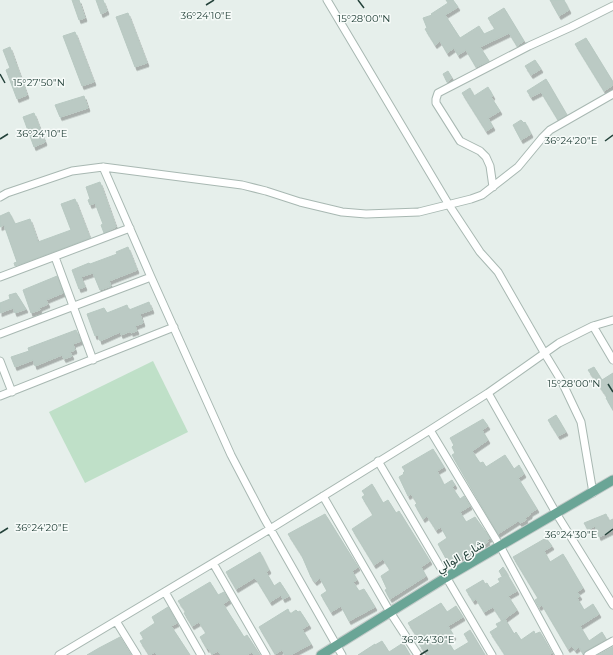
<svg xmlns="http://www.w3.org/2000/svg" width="613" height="655" viewBox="0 0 613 655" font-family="Montserrat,Vazirmatn,sans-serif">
	<defs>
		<filter id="shadow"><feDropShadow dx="2" dy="3.5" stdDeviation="0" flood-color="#0004"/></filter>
	</defs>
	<rect width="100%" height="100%" fill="#e6efeb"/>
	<!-- green -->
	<path fill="#bfe0c8" d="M153 361 188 432 85 483 49 412Z"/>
	<!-- building -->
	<path fill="#bbcac4" stroke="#b8c9c2" filter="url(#shadow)" d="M72 0H79L85 18 79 20Z
		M96 0H103L107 11 101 14Z
		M446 0H453L458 7 445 15 460 38 479 26 484 34 495 29 488 18 504 8 524 41 517 46 509 33 480 47 489 61 476 67 466 50 458 55 454 48 447 53 440 41 435 45 425 29 427 28 423 18 432 15 431 14 448 3Z
		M550 0H564L569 10 559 16Z
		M128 13 147 63 135 67 116 17Z
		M75 32 94 82 82 86 63 36Z
		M586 38 613 82V85L604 91 575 44Z
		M10 47 27 95 17 99 6 70 10 68 3 50Z
		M535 60 541 69 531 75 525 66Z
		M448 71 452 78 447 82 443 74Z
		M546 79 567 115 558 120 541 92 531 97 527 91Z
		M488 87 493 96 491 97 500 111 488 118 493 127 486 131 462 93 470 88 474 96Z
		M84 96 88 108 60 117 55 105Z
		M34 113 45 142 34 147 23 117Z
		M521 120 524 123 525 122 531 134 521 140 513 125Z
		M100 182 116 227 104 233 101 225 103 224 95 203 90 205 88 200 90 199 86 187Z
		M75 199 90 238 15 266 14 263 17 262 4 225 0 227V216L9 212 15 224 30 219 38 242 71 230 61 204Z
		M128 247 137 270 109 281 111 286 100 290 93 273 81 277 85 287 79 289 72 270 89 263 90 264 117 254 116 252Z
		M57 276 63 293 46 300 48 304 39 308 40 310 31 313 23 290Z
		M16 293 26 309 15 313 13 308 0 313V303L10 299 9 295Z
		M149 302 152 310 140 314 143 323 135 326 137 331 131 333V331L121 335 120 332 100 341 98 335 95 336 87 314 104 308 107 313 127 305 129 310Z
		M76 330 81 341 73 344 75 350 70 352 72 356 64 359 62 355 35 366 33 360 15 367 11 357 29 351 28 348Z
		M594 367 602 380 613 373V410L606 398 607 397 588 370Z
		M556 415 566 432 558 436 548 420Z
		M483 419 488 426 482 430 488 440 472 451 480 463 483 462 486 467 505 455 514 469 519 465 524 474 518 478 537 509 530 513V515L525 518 526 520 520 523 518 521 498 534 452 455 455 453 452 447 454 445 450 438Z
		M433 449 444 467 437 471 444 485 452 480 455 485 452 487 460 499 464 496 470 506 460 512 466 522 475 517 490 538 487 540 488 542 477 549V548L458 559 457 557 448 562 438 544 447 538 441 527 436 530 427 516 423 519 415 505 417 503 411 494 408 496 399 477 404 474 403 473 405 471 402 467Z
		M372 484 383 503 388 500 396 513 399 511 430 561 421 567 426 576 390 599 385 590 387 589 381 576 390 570 383 559 374 565 352 529 373 515 362 497 365 495 362 491Z
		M325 514 358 567 352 571 357 580 353 582 359 591 364 589 375 607 349 621 341 606 331 612 321 595 327 591 320 578 315 582 311 577 302 556 288 534Z
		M606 514 609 521 613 519V530L599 537 595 526 588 530 584 523Z
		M546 538 552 546 544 551 550 562 563 554 583 588 577 592 580 596 577 598 584 610 593 604 599 614 580 626 589 641 602 632 606 639 586 651 583 654 579 647 575 650 572 646 568 649 542 605 539 607 535 600 538 598 513 557Z
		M260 552 269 570 266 572 274 586 280 582 289 596 283 599 281 595 270 602 256 579 254 578 236 589 226 572Z
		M503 567 507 573 502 576 499 571Z
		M507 574 517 591 508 596 517 610 502 621 505 619 514 634 516 632 521 640 534 631 535 634 540 632 552 653 549 655H505L490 632 498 627 496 624 502 621 493 607 484 612 476 599 473 601 466 590 483 580 485 584 487 583 490 588 500 582 498 579Z
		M210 582 218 595 224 592 229 600 223 604 244 637 247 635 260 655H254L252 652 246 655H221L218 651 212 654 208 648 207 649 200 637 206 633 199 622 192 626 184 613 186 612 178 601Z
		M441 603 447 612 456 606 463 617 448 626 454 636 447 640 454 651 469 642 464 634 470 630 485 655H428L425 651H424L419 644 421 643 408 623Z
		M168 607 177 623 171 626 190 655H157L155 652 149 655 140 641 144 639 140 633 155 623 152 617Z
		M288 609 290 614 296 610 298 612 300 611 309 625 302 629 311 644 290 655H285L282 650 275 654 259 627Z
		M120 637 131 655H87L99 648Z
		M382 641 389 652 403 643 410 655H358L375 644V645Z
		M613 647V655H598Z"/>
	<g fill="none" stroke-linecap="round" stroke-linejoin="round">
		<!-- minor casing -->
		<g stroke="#a8b8b2" stroke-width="9">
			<path id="minor" d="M327 0 449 205 480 252 498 272 545 354 562 382 581 422 593 493
				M103 167 151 277 231 455 264 518 342 655
				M493 187 490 166 486 157 480 151 460 141 436 103V99L438 93 529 46 571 27 613 6
				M0 197 7 193 72 171 103 167 242 185 266 191 300 202 342 212 366 214 419 212 471 199 482 195 518 167 542 138 550 130 613 94
				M55 257 93 360
				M0 277 130 228
				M593 326 613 360
				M0 334 151 277
				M0 361 12 392
				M488 393 556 513 613 605
				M0 396 174 327
				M430 430 500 546 559 655
				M378 461 492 655
				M323 496 390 612 418 655
				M213 563 266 655
				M165 592 201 655
				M116 621 137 655
				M59 655 270 529 430 430 488 393 559 343 593 326 613 320
				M588 655 613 641"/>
		</g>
		<!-- major casing -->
		<g stroke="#c2cac8" stroke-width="11">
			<path id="major" d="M321 655 445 578 613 480"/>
		</g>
		<!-- minor -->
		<use href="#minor" stroke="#fff" stroke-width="7"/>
		<!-- major -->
		<use href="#major" stroke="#6aa596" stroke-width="9"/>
	</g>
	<!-- ticks -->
	<path fill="none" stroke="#24423a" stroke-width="1.5" d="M358 0 364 8M206 5 214 0M0 74 5 83M0 139 8 134M605 141 613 135M608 384 613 392M0 533 8 528M605 535 613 529M420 655 428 650"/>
	<g text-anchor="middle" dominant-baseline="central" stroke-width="3" stroke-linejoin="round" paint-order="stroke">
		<!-- street labels -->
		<g font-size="12" fill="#24423a" stroke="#f7fbf9">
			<text transform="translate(460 556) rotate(-30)">شارع الوالي</text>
		</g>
	</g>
	<g font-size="10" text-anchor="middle" fill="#24423a" stroke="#f7fbf9" stroke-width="3" stroke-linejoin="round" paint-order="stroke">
		<text x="206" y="19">36°24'10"E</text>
		<text x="364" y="22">15°28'00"N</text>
		<text x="39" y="86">15°27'50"N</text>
		<text x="42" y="137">36°24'10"E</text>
		<text x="571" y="144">36°24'20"E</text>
		<text x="574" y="387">15°28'00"N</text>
		<text x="42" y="531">36°24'20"E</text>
		<text x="571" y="538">36°24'30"E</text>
		<text x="428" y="643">36°24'30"E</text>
	</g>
</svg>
